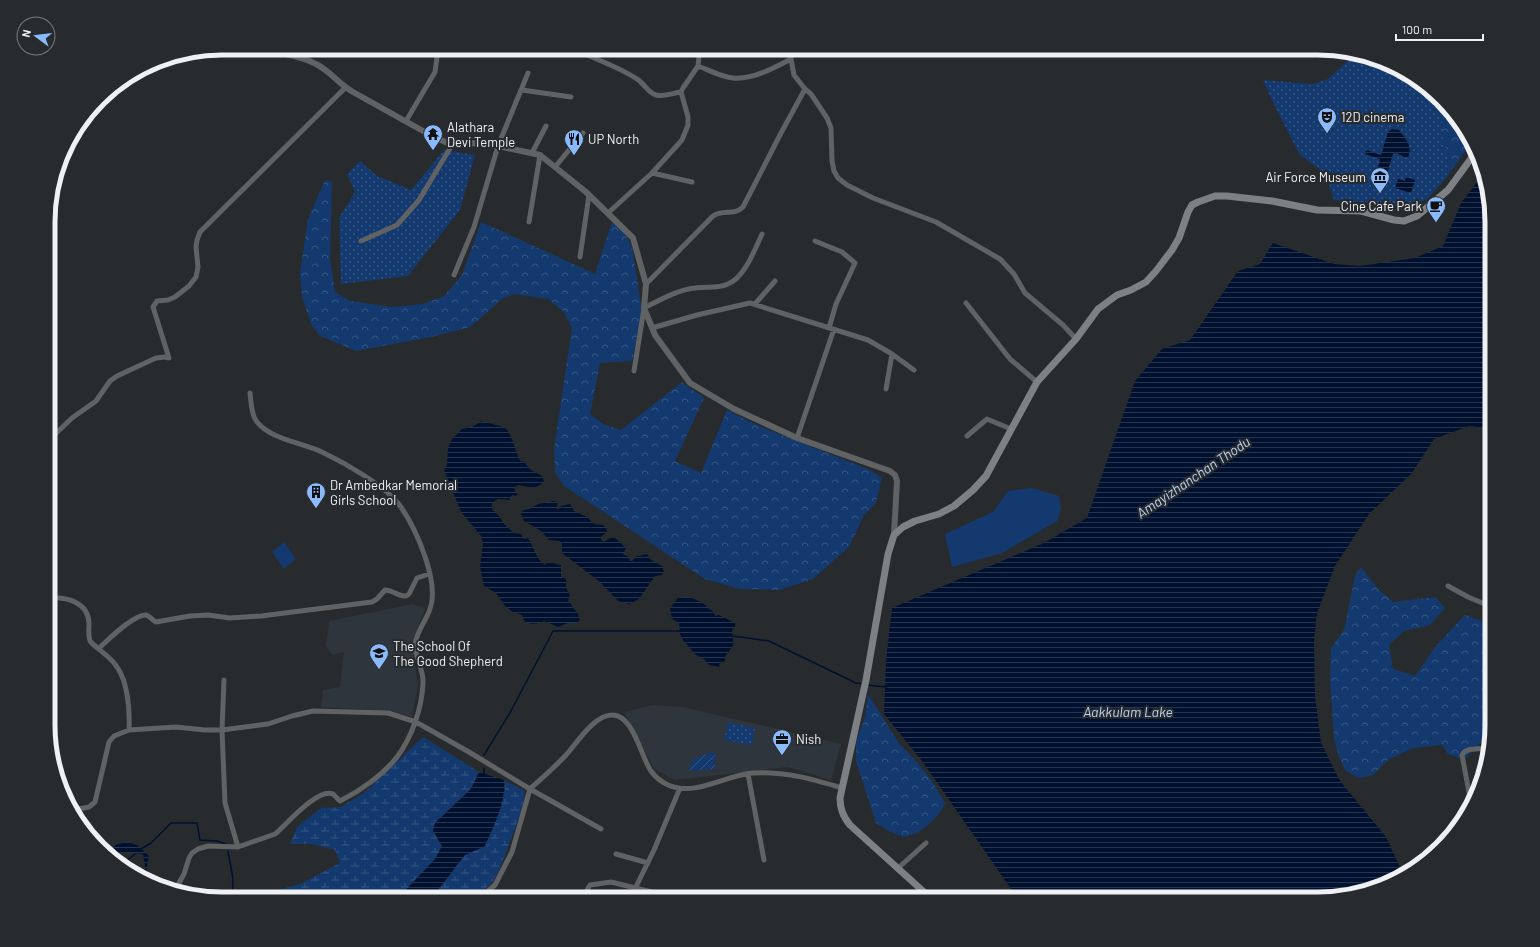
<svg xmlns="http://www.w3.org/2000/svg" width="1540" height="947" viewBox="0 0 1540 947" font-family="Barlow,sans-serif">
	<defs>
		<pattern id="forest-crowns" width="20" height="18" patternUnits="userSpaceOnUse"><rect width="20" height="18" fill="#13396e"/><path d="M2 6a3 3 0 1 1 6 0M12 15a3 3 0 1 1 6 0" fill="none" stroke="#365683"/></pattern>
		<pattern id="wetland-marsh" width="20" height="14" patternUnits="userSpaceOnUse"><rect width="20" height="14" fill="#13396e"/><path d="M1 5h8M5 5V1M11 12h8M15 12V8" fill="none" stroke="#365683"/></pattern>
		<pattern id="park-dots" width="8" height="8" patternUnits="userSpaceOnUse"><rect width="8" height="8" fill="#13396e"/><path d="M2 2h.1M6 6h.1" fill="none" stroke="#365683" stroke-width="1.8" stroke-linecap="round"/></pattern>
		<pattern id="garden-furrows" width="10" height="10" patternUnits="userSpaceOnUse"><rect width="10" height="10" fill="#13396e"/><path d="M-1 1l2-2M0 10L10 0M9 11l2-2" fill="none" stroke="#365683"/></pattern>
		<pattern id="water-rules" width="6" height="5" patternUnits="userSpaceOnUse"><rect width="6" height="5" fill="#00112f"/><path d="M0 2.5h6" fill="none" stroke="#26344e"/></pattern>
	</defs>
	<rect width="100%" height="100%" fill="#282b2e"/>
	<!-- built -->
	<path fill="#2e353d" d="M413 604 425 609 414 637 412 649 418 685 412 717 390 711 321 707 323 690 340 687 344 652 332 655 326 646 329 621Z
		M653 705 683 707 841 744 831 780 788 767 675 780 654 769 624 712Z"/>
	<!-- forest -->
	<path fill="url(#forest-crowns)" d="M1410 77 1463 126 1471 142 1448 176 1447 157Z
		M325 180 332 182 330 259 335 292 350 301 392 307 423 304 444 296 462 275 481 222 595 274 612 222 623 231 632 247 639 292 642 311 632 361 600 363 590 414 603 424 621 430 682 382 704 398 675 461 701 473 727 410 759 426 870 470 882 478 876 503 864 515 849 547 813 579 779 590 740 589 705 579 564 486 555 472 554 449 572 328 564 312 548 299 514 294 502 299 470 327 431 337 356 351 320 336 312 326 302 297 300 273 308 219Z
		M1361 567 1378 589 1393 602 1435 597 1445 608 1430 625 1404 631 1389 645 1393 669 1415 676 1435 647 1465 615 1485 622H1492V731L1464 760 1448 754 1442 745 1413 748 1388 760 1373 775 1358 778 1345 770 1338 754 1334 738 1330 679 1331 648 1344 630 1355 576Z
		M868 694 898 742 915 760 932 781 945 803C941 816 917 839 902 836 892 834 884 828 876 823L856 761V742L865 717Z"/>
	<!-- wetland -->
	<path fill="url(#wetland-marsh)" d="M423 737 479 772 471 789 435 823 433 831 442 846 435 859 399 897V899H247L300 884 340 863 335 850 311 844H290L297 827 321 808 341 807 364 793Z
		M504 780 525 791 522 810 500 868 492 883 473 899H431L465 855 485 846 505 790Z"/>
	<!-- park -->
	<path fill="url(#park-dots)" d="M1356 53 1363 54 1405 71 1410 77 1441 117 1447 157 1448 176 1427 199 1402 209 1371 203 1334 200 1327 177 1322 171 1300 155 1276 109 1263 80 1313 84 1328 79Z
		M444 150 475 155 460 210 408 276 341 284 339 218 355 192 347 174 360 161 377 176 411 190Z
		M728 722 755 728 752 745 724 740Z"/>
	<!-- garden -->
	<path fill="url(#garden-furrows)" d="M715 751V769L689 771 693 759Z"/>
	<!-- pitch -->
	<path fill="#13396e" d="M1032 488 1059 496 1061 509 1057 521 1002 553 952 567 945 534 993 512 1008 491Z
		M284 542 296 559 284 569 272 552Z"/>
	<!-- water -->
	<path fill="url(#water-rules)" d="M1392 129 1399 130C1405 138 1412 145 1409 156L1406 158 1397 153 1393 154 1384 183 1375 180 1380 159 1365 154 1366 150 1381 155 1388 132Z
		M1484 173 1492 211V429L1469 426 1434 439 1412 473 1369 514 1335 566 1317 613 1314 641 1315 696 1321 743 1340 781 1386 837 1404 876 1329 899H1018L922 761 884 714 886 661 892 608 1044 543 1087 518 1135 381 1162 349 1190 340 1238 271 1260 264 1273 243 1334 264 1360 266 1415 258 1443 246 1461 203Z
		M1406 177 1415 180 1411 193 1395 188 1398 179 1405 181Z
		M481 421C484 422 503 426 505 428 513 434 515 453 521 462L523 461 531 470 542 476 544 481C538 490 528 487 519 485L514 487 515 491 518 494 516 496 512 495 509 500 498 499 492 503V509L499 516 505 525 514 533 521 534 524 539 528 538C535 549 535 558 545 565L548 562 561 565V577L566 579V587L570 596 568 600 578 614 580 620 576 623H568L558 627 544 621C538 624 532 625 525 622L522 615 513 612 505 606 496 593 484 586 480 567 483 543 481 536 461 512 444 470 447 464 448 448 452 439 462 429 472 427Z
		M554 501 558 503 556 508 558 510 561 506 570 504 574 511 587 517 594 524C601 525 606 523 607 532L601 537V540L604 542 610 538H615L626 548 623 554 629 557 630 561H632L637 556H639L647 554 651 560 662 566 664 572 662 575 655 576 639 599 629 604 618 601 600 582 562 553V544L560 541 549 540 541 531 524 521 521 514 523 510 530 509 538 504Z
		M687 597C693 598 700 601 705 605 709 608 708 609 713 611L715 616 719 615 735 623V627L732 630C734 648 735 642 725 657V661L719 664 720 667 709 665 703 658 696 655 683 640 680 634 679 623 672 619 670 608 678 598Z
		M479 772 504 780C506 803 494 825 485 846L465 855 431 899H399V897L435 859 442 846 433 831 435 823 471 789Z
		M127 842 137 845 149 856 146 872 143 854 121 852 112 854 111 853 115 845Z"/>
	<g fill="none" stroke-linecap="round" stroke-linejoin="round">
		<!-- stream -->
		<path stroke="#00112f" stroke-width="1.5" d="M733 636 769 641 856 683 863 684
			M867 685 887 687
			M484 755 511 711 553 631H682
			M484 775V768
			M141 849 151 843 171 823H197L200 840 217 841 226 844
			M228 851 233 879 232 899
			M122 864 135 854"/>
		<!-- minor -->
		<path stroke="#606264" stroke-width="5" d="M789 48 794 75 805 89 811 94 827 118 831 128 832 161 834 171 838 178 847 185 873 198 936 222 1000 259 1014 274 1025 293 1063 325 1076 339
			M578 51C598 60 619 67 637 79 644 83 648 93 656 95 664 97 673 93 681 92
			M305 59 309 48
			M698 66 700 48
			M522 90 571 97
			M406 121 435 72 437 57 441 53 451 48
			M532 153 546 126
			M555 167 583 133
			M652 173 692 182
			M608 213 652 173 682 140 688 125V117L681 92 683 88 698 66C709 70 721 77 733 78 752 80 774 68 791 59
			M529 222 540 155
			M361 241 397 225 419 200 452 145
			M815 241 842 252 855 263 836 304 829 328
			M580 257 589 195
			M454 275 474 227 498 146 528 73
			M646 284 713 216C723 209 734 216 743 207L781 133 805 89
			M966 303 1010 359 1037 382
			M755 304 775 281
			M652 328 697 315 750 303 868 340 892 354 914 370
			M634 371 644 308C660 300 677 290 695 288 706 286 718 289 728 284 745 277 755 249 762 234
			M886 389 892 354
			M967 436 987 419 1011 429
			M797 438 834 329
			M49 440 72 418 96 401 110 381 117 376 156 358 165 357 169 358 153 307 157 301 168 300 175 297 189 286 196 277 198 267 196 247 197 240 200 232 345 88
			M1448 586 1468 597 1492 607
			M49 598C67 597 88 602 89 623 89 630 88 635 90 641 98 650 111 657 117 667 128 682 130 712 129 730L176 727 205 730H222L268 724 292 716 313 711 388 713 416 722 469 752 530 789C542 778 555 767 566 755 577 743 594 715 612 715 633 714 641 757 651 771 655 777 662 782 668 785 696 797 725 775 753 773 785 771 812 779 842 788
			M99 648C108 640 134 614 146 615 150 616 152 620 156 622L190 616 208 615 230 618 261 616 372 602 377 599 385 590C393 590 398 597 406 596L409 594 417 578 429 574
			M224 680 222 730 225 803 238 847
			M748 774 764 860
			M1471 803 1462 755C1466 747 1480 749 1488 748
			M73 810 89 807 95 802 109 742 114 736 129 730
			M616 854 648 863
			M897 869 926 843
			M174 892 184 874 189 858 192 853 198 849 208 846 238 847 275 834C285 826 318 787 333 794 336 796 337 799 340 801 360 791 383 775 397 757 412 737 422 708 423 683 424 670 415 658 415 645 416 632 426 621 430 609 440 582 416 529 401 507 386 486 345 463 322 452 303 443 270 439 257 422 251 415 251 401 250 393
			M479 899 495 885 512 852 530 789 601 829
			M582 899 590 885 611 882 672 897
			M630 899 654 850 680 788"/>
		<!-- tertiary -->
		<path stroke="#606264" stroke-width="6" d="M263 48C280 54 300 55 316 64 330 71 339 84 353 92L432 136 452 145 471 143 498 146 540 155 586 192 633 238 646 284 644 308 655 335 690 383 734 409 771 426 797 438 890 471 895 475 897 481 894 535"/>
		<!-- secondary -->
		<path stroke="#7e8184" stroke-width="7" d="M929 899 924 892 850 825C843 816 840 809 840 798L866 680 888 554 894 535 903 527 915 521 939 514 954 506 973 490 986 476 1037 382 1076 339 1098 309 1117 295 1131 290 1146 282 1156 271 1172 250 1179 238 1188 212 1192 205 1198 202 1215 196H1227L1272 201 1317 210 1361 211 1394 220 1404 221 1417 216 1448 190 1470 160 1475 151"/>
	</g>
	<!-- icons -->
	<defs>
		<g id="theatre-pin" transform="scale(1)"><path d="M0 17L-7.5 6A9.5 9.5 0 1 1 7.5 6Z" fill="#8bbafc" stroke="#282b2e"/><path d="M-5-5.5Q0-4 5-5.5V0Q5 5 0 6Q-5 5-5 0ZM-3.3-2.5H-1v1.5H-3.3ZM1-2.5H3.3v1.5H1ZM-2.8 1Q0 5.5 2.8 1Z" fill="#111"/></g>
		<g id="temple-pin" transform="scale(1)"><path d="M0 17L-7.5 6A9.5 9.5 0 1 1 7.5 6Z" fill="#8bbafc" stroke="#282b2e"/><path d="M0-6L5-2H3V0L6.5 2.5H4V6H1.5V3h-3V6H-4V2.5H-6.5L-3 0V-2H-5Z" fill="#111"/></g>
		<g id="restaurant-pin" transform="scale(1)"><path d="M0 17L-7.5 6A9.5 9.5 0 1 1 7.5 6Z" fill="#8bbafc" stroke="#282b2e"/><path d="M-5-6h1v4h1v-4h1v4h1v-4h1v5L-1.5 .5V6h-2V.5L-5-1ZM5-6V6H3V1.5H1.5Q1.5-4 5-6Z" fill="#111"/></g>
		<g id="museum-pin" transform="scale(1)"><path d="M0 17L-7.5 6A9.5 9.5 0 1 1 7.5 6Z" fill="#8bbafc" stroke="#282b2e"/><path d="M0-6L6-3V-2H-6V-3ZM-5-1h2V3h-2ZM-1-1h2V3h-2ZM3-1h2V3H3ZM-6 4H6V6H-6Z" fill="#111"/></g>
		<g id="cafe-pin" transform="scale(1)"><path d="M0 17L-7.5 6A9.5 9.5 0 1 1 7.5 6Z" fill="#8bbafc" stroke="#282b2e"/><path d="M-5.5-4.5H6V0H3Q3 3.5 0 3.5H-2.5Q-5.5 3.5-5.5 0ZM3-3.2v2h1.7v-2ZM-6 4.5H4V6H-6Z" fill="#111"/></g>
		<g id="building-pin" transform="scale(1)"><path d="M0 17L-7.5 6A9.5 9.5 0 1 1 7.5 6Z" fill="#8bbafc" stroke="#282b2e"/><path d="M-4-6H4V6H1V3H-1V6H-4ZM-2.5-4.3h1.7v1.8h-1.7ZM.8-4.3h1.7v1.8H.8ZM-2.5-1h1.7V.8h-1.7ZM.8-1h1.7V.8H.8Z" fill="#111"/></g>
		<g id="school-pin" transform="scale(1)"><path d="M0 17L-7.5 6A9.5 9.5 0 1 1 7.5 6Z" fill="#8bbafc" stroke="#282b2e"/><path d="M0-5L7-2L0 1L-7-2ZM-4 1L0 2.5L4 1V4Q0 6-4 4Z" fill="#111"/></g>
		<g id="office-pin" transform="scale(1)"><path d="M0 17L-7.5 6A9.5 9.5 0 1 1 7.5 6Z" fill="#8bbafc" stroke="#282b2e"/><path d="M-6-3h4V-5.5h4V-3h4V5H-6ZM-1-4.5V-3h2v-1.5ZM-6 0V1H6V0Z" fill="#111"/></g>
	</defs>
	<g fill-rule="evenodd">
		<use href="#theatre-pin" x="1327" y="117"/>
		<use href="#temple-pin" x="433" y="134"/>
		<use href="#restaurant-pin" x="574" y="139"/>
		<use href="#museum-pin" x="1380" y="177"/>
		<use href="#cafe-pin" x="1436" y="206"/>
		<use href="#building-pin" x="316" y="492"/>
		<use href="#school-pin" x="379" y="653"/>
		<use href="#office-pin" x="782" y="739"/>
	</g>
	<g text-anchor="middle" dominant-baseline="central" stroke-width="4" stroke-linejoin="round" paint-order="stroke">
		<!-- poi labels -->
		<g font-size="13" fill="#eff1f4" stroke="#282b2e" text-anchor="start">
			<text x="1341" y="117">12D cinema</text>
			<text x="447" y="127">Alathara<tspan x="447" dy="15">Devi Temple</tspan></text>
			<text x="588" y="139">UP North</text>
			<text x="1366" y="177" text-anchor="end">Air Force Museum</text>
			<text x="1422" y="206" text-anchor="end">Cine Cafe Park</text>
			<text x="330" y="485">Dr Ambedkar Memorial<tspan x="330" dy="15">Girls School</tspan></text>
			<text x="393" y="646">The School Of<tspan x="393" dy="15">The Good Shepherd</tspan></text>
			<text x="796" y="739">Nish</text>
		</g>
		<!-- water labels -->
		<g font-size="14" font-style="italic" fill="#bbd4f8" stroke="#282b2e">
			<text transform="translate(1193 477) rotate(-34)">Amayizhanchan Thodu</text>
			<text x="1128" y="711">Aakkulam Lake</text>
		</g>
	</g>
	<!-- crop -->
	<path d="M0 0H1540V947H0ZM222 55H1318A167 167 0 0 1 1485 222V725A167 167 0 0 1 1318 892H222A167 167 0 0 1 55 725V222A167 167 0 0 1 222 55Z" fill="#282b2e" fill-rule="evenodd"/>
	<path fill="none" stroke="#eff1f4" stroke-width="5" d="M222 55H1318A167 167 0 0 1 1485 222V725A167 167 0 0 1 1318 892H222A167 167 0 0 1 55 725V222A167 167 0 0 1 222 55Z"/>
	<!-- north arrow -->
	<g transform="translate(36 36) rotate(285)"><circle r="19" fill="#282b2e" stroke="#787a7d"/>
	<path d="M0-3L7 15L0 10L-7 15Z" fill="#8bbafc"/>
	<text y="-6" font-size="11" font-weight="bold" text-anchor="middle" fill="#eff1f4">N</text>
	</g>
	<!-- scale -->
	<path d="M1396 34v6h87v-6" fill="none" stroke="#eff1f4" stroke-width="2"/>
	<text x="1402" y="34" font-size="12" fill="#eff1f4" stroke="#282b2e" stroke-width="3" paint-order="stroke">100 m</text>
</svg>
